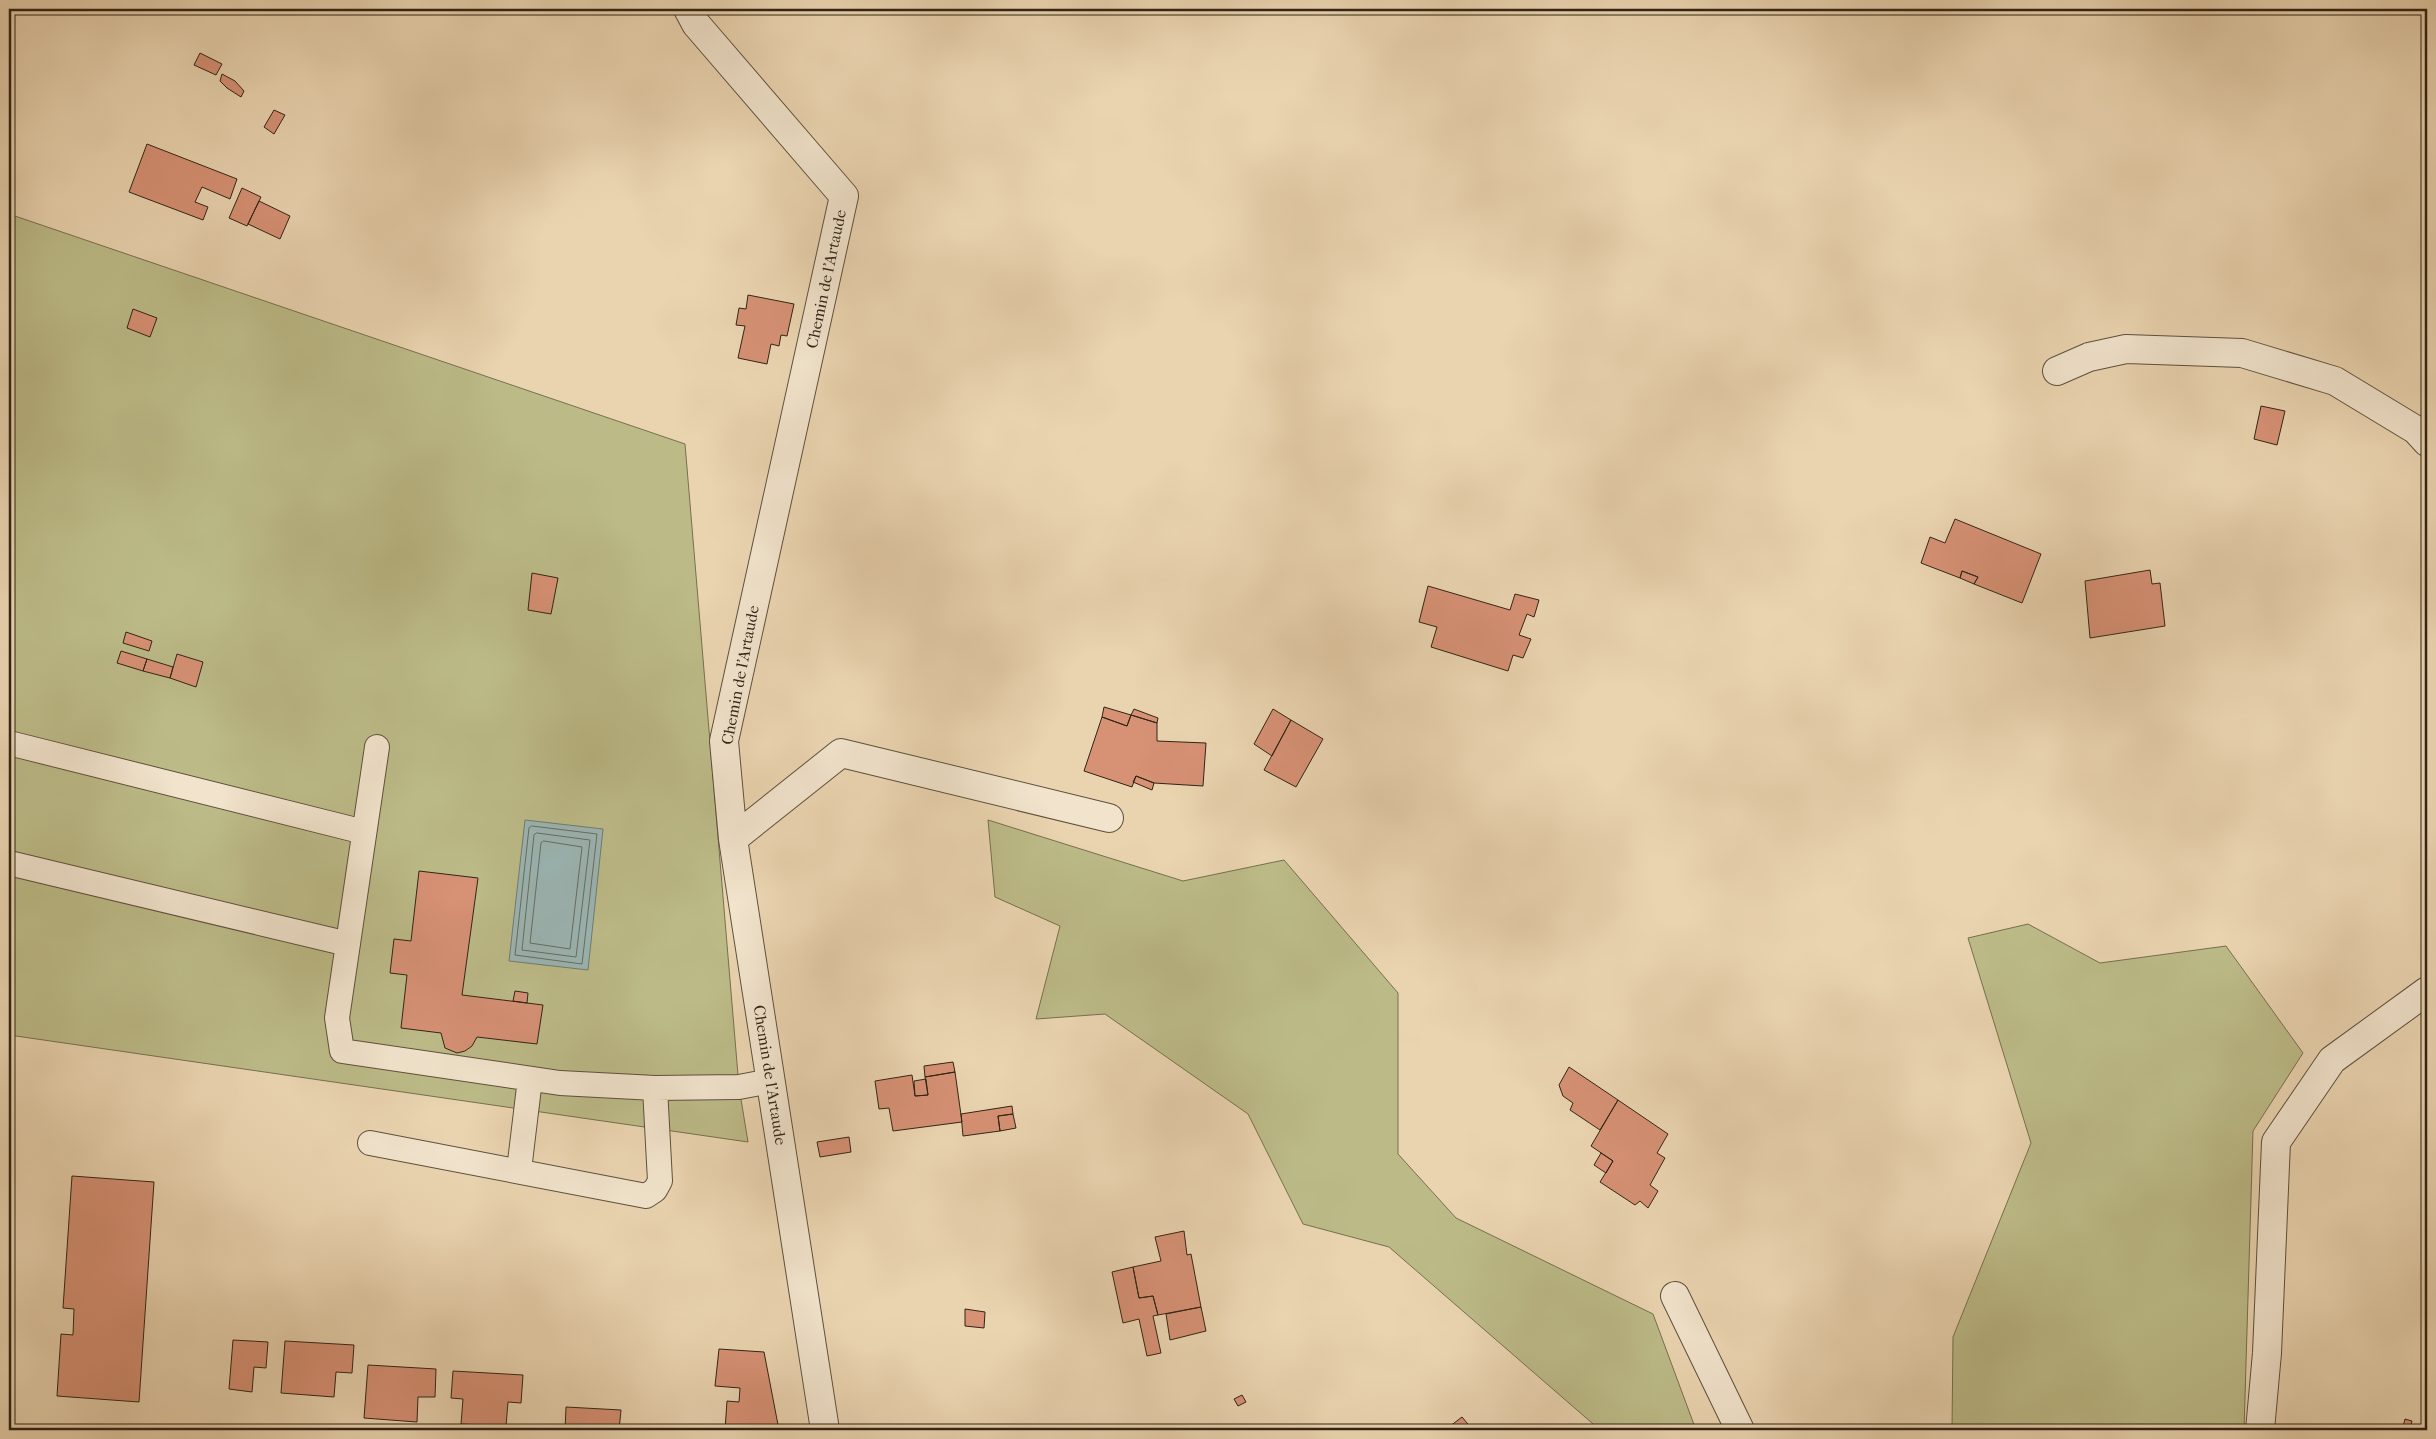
<svg xmlns="http://www.w3.org/2000/svg" width="2436" height="1439" viewBox="0 0 2436 1439" font-family="'IM FELL French Canon',serif">
	<rect width="100%" height="100%" fill="#ead4b0"/>
	<filter id="stains"><feTurbulence type="fractalNoise" baseFrequency=".004" numOctaves="4"/><feColorMatrix values="0 0 0 0 .2 0 0 0 0 .09 0 0 0 0 .02 0 0 0 .5 -.17"/></filter>
	<radialGradient id="worn" r=".72"><stop offset=".6" stop-color="#630" stop-opacity="0"/><stop offset="1" stop-color="#630" stop-opacity=".3"/></radialGradient>
	<!-- green -->
	<path fill="#bcbb88" stroke="#76704e" d="M9 214 685 444 739 1087 748 1142 9 1035Z
		M988 820 1183 881 1284 860 1398 993V1154L1456 1218 1653 1314 1696 1430H1600L1389 1247 1303 1224 1248 1114 1105 1014 1036 1019 1060 926 995 897Z
		M2028 924 2100 963 2226 946 2303 1053 2253 1131 2244 1430H1952L1953 1337 2031 1143 1968 938Z"/>
	<!-- water -->
	<path fill="#9bb6b4" stroke="#707c74" d="M525 820 603 829 588 970 509 961Z"/>
	<g fill="none" stroke-linecap="round" stroke-linejoin="round">
		<!-- shore -->
		<path stroke="#666d64" stroke-width="1" d="M532 826 597 834 582 964 515 955 529 828Z
			M537 833 590 840 576 957 522 950 534 835Z
			M544 841 582 847 570 949 530 943 541 843Z"/>
	</g>
	<!-- building -->
	<path fill="#d79175" stroke="#302415" d="M200 53 222 64 216 75 194 65Z
		M222 74 235 81 244 91 241 97 227 88 220 81Z
		M274 110 285 115 274 134 264 127Z
		M147 144 237 179 230 199 202 187 195 202 208 207 203 220 129 192Z
		M242 188 261 197 247 226 229 218Z
		M259 201 290 216 280 239 248 224Z
		M748 295 794 304 787 336 781 335 779 346 771 344 767 364 738 358 745 326 736 325 739 308 746 309Z
		M133 309 157 318 150 337 127 328Z
		M2261 406 2285 411 2277 445 2254 439Z
		M1955 519 2041 554 2022 603 1974 584 1978 577 1962 571 1960 578 1921 563 1930 537 1945 543Z
		M2150 570 2152 584 2160 583 2165 626 2090 638 2085 581Z
		M1962 571 1978 577 1974 584 1960 578Z
		M532 573 558 578 551 614 528 610Z
		M1428 586 1510 610 1515 594 1539 600 1534 617 1527 614 1519 635 1531 639 1523 658 1513 655 1508 671 1431 647 1437 627 1419 622Z
		M126 632 152 641 149 651 123 643Z
		M121 651 147 659 143 671 117 663Z
		M177 654 203 662 196 687 170 678Z
		M147 659 173 667 170 678 143 671Z
		M1104 707 1131 715 1127 726 1102 717Z
		M1134 709 1158 718 1157 723 1131 715Z
		M1273 709 1291 720 1272 756 1254 744Z
		M1131 715 1157 723V741L1206 743 1203 786 1154 783 1136 776 1132 787 1084 771 1102 717 1127 726Z
		M1291 720 1323 739 1296 787 1264 770Z
		M1136 776 1154 783 1152 790 1133 782Z
		M419 871 478 878 462 995 543 1005 537 1044 477 1037 472 1046 465 1051 457 1053 445 1048 441 1033 401 1028 407 975 390 973 394 939 411 941Z
		M515 991 528 993 527 1003 513 1001Z
		M953 1062 955 1072 925 1077 924 1066Z
		M1569 1067 1618 1100 1600 1130 1570 1110 1573 1103 1563 1096 1559 1085Z
		M955 1072 962 1122 893 1131 889 1108 879 1109 875 1081 912 1075 915 1096 928 1095 925 1077Z
		M926 1079 928 1095 915 1096 914 1081Z
		M1618 1100 1668 1134 1657 1153 1665 1158 1650 1185 1658 1191 1648 1208 1640 1201 1635 1205 1600 1182 1613 1161 1591 1146Z
		M1012 1106 1013 1114 998 1116 1000 1131 963 1136 961 1114Z
		M1013 1114 1016 1128 1000 1131 998 1116Z
		M849 1137 851 1152 820 1157 817 1142Z
		M1601 1153 1613 1161 1606 1173 1594 1165Z
		M72 1176 154 1182 139 1402 57 1396 61 1334 73 1335 74 1309 63 1308Z
		M1184 1231 1187 1255 1191 1254 1201 1307 1158 1315 1153 1296 1139 1298 1133 1267 1161 1261 1155 1237Z
		M1133 1267 1139 1298 1153 1296 1158 1315 1153 1316 1161 1353 1147 1356 1139 1319 1123 1323 1112 1272Z
		M1201 1307 1206 1331 1170 1340 1166 1314Z
		M965 1309 985 1312 984 1328 965 1326Z
		M233 1340 268 1342 266 1368 254 1367 252 1392 229 1389Z
		M285 1341 354 1345 352 1373 336 1372 334 1397 281 1393Z
		M719 1349 764 1352 779 1430H725L727 1401 739 1402 740 1388 715 1386Z
		M368 1365 436 1369 435 1397H418L417 1422 364 1418Z
		M453 1371 523 1375 521 1403 508 1402 506 1426 461 1424 463 1399 451 1398Z
		M1242 1395 1246 1402 1238 1406 1234 1399Z
		M566 1407 621 1410 619 1430H565Z
		M1462 1417 1473 1430H1445Z
		M2405 1419 2412 1421 2410 1429 2403 1427Z"/>
	<g fill="none" stroke-linecap="round" stroke-linejoin="round">
		<!-- lane casing -->
		<g stroke="#5e503c" stroke-width="26">
			<path id="lane" d="M9 743 364 832
				M377 747 337 1018 342 1051 560 1083 655 1088 739 1087 771 1081
				M9 863 348 944
				M370 1143 646 1196 655 1190 660 1181 655 1088
				M519 1170 530 1079"/>
		</g>
		<!-- street casing -->
		<g stroke="#5e503c" stroke-width="30">
			<path id="street" d="M688 9 696 24 844 196 724 741 733 839 825 1430
				M2057 371 2089 357 2126 349 2242 353 2335 381 2416 430 2427 442
				M733 839 841 753 1109 818
				M1675 1296 1740 1430
				M2260 1430 2267 1353 2276 1142 2332 1060 2427 991"/>
		</g>
		<!-- lane -->
		<use href="#lane" stroke="#f1e3cc" stroke-width="24"/>
		<!-- street -->
		<use href="#street" stroke="#f1e3cc" stroke-width="28"/>
	</g>
	<g text-anchor="middle" dominant-baseline="central" stroke-width="5" stroke-linejoin="round" paint-order="stroke">
		<!-- street labels -->
		<g font-size="16" fill="#302415" stroke="#f1e3cc">
			<text transform="translate(826 279) rotate(-78)">Chemin de l'Artaude</text>
			<text transform="translate(740 675) rotate(-79)">Chemin de l'Artaude</text>
			<text transform="translate(770 1075) rotate(81)">Chemin de l'Artaude</text>
		</g>
	</g>
	<!-- margin -->
	<rect width="2436" height="1439" fill="none" stroke="#ead4b0" stroke-width="30"/>
	<rect x="10" y="10" width="2416" height="1419" fill="none" stroke="#302415" stroke-width="2.5"/>
	<rect x="15" y="15" width="2406" height="1409" fill="none" stroke="#302415"/>
	<rect width="100%" height="100%" filter="url(#stains)"/>
	<rect width="100%" height="100%" fill="url(#worn)"/>
</svg>
